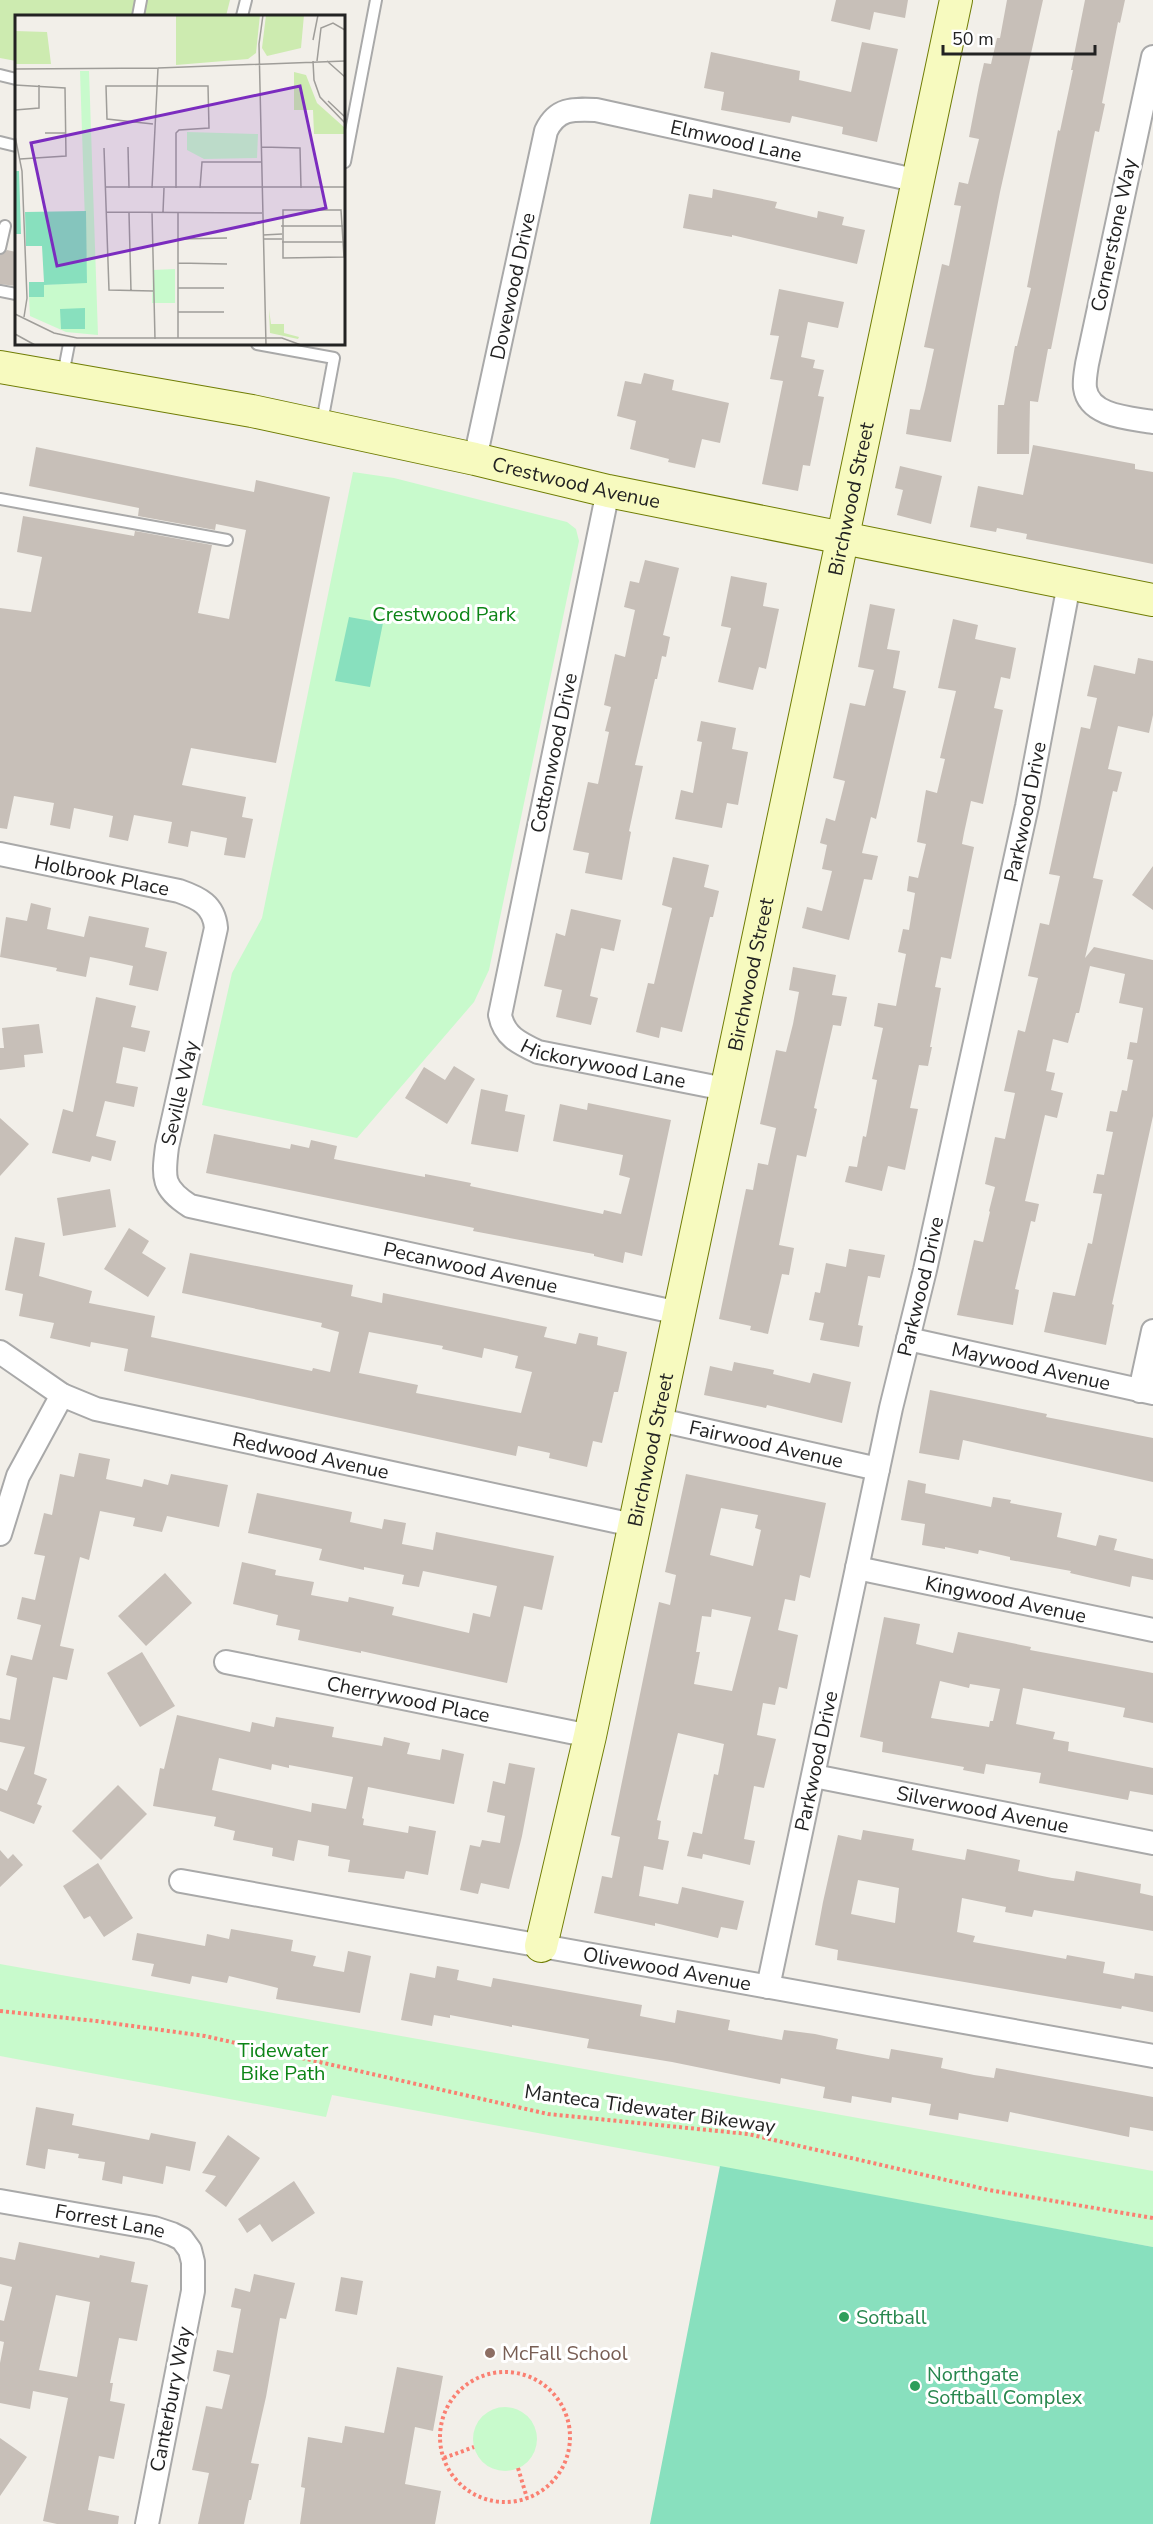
<svg xmlns="http://www.w3.org/2000/svg" width="1153" height="2524" viewBox="0 0 1153 2524" font-family="'Nunito Sans',sans-serif">
	<rect width="100%" height="100%" fill="#f2efe9"/>
	<!-- grass -->
	<path fill="#cdebb0" d="M0 0H230L226 16H16V61L0 58Z"/>
	<!-- park -->
	<path fill="#c8facc" d="M353 472 394 478 567 522 576 529 579 541 489 970 474 1002 357 1138 202 1105 232 973 262 918Z
		M0 1964 1153 2171V2247L332 2095 326 2117 0 2056Z
		M473 2439a32 32 0 1 1 64 0a32 32 0 1 1-64 0Z"/>
	<!-- pitch -->
	<path fill="#88e0be" d="M349 617 383 623 370 687 335 681Z
		M720 2166 1153 2247V2524H650Z"/>
	<!-- building -->
	<path fill="#c7bfb8" fill-rule="evenodd" d="M836 0H908L905 18 874 12 870 30 831 21Z
		M1007 0H1043L1000 192 951 442 906 434 910 409 920 410 925 390 934 349 924 347 942 264 949 266 961 206 954 205 959 182 968 184 979 139 969 137 979 85 984 63 991 64 997 38H1000Z
		M1085 0H1125L1120 23 1118 22 1102 103 1105 104 1099 132 1095 131 1051 349H1048L1038 402 1030 401 1029 454H997L998 405H1004L1015 346H1017L1031 288 1027 287 1058 130 1060 131 1073 70H1071Z
		M862 42 898 49 877 142 842 134 843 127 792 116 790 123 721 110 724 92 704 88 711 52 800 71 799 80 851 92Z
		M713 189 777 202 775 208 817 218 818 211 844 217 842 225 865 230 857 264 732 235V237L683 228 689 194 712 198Z
		M7 250 16 252V286L0 284V255Z
		M779 289 844 302 838 328 808 322 801 357 815 360 813 368 824 370 818 396 824 397 810 466 803 465 798 491 762 484 783 381 770 379 779 336 770 335Z
		M644 373 674 380 672 390 729 403 720 443 702 439 695 468 668 462 669 459 630 449 636 421 617 416 625 381 641 384Z
		M1033 445 1135 464V469L1153 472V564L1026 539 1027 534 997 528 996 532 970 527 978 486 1023 495Z
		M36 447 254 492 256 480 330 497 276 763 191 748 182 785 246 797 242 817 253 819 245 858 224 855 227 838 191 831 188 847 168 843 172 822 134 815 128 841 109 837 113 816 74 808 70 829 50 825 54 803 14 796 7 829 0 828V608L31 612 42 557 17 552 23 516 134 536 135 531 212 545 198 613 229 619 246 530 216 524 215 530 138 516 139 508 29 486Z
		M900 466 942 476 931 524 897 515 903 490 895 488Z
		M645 560 679 568 663 635 670 637 666 657 662 656 657 679H655L635 765 643 766 629 831 631 832 622 880 585 873 589 853 573 850 588 782 598 784 609 732 605 731 611 707 604 705 615 654 625 657 635 610 624 607 630 581 639 583Z
		M731 576 767 583 763 606 779 609 766 669 759 667 753 690 718 682 731 628 721 626Z
		M870 604 895 609 887 649 900 651 893 688 906 691 876 819 871 817 862 853 878 856 872 880 864 879 849 940 802 928 807 907 822 911 832 871 822 869 827 845 820 843 826 818 835 821 845 781 833 778 850 703 865 706 874 670 858 667Z
		M953 619 978 625 975 639 1016 648 1010 679 1001 677 994 708 1003 710 983 804 971 801 964 833 962 844 974 847 951 959 941 957 935 987 941 988 930 1047H932L928 1066 919 1065 910 1108 918 1109 905 1170 888 1166 882 1191 845 1182 849 1166 857 1167 863 1136 866 1137 877 1080 872 1079 883 1028 874 1026 878 1003 896 1006 906 954 898 952 903 929 909 930 915 893 907 891 909 876 918 878 926 844 917 842 926 790 937 793 945 759 940 758 956 691 938 688Z
		M1138 658 1153 661V715L1149 733 1118 726 1108 769 1122 772 1117 792 1113 791 1093 878 1103 880 1085 958 1094 947 1153 960V1116L1112 1304 1114 1305 1106 1345 1044 1332 1053 1292 1075 1296 1088 1243 1092 1244 1102 1194 1093 1193 1097 1174 1104 1175 1113 1132 1106 1131 1110 1111 1117 1112 1122 1090 1127 1091 1133 1060 1127 1059 1130 1042 1137 1043 1143 1008 1119 1003 1125 974 1090 966 1079 1013H1076L1068 1043 1053 1039 1046 1071 1055 1073 1051 1090 1063 1093 1057 1118 1045 1115 1025 1201 1039 1204 1035 1222 1031 1221 1015 1289 1019 1290 1013 1325 957 1315 974 1240 983 1242 990 1212 989 1211 995 1187 985 1184 995 1137 1005 1139 1015 1093 1004 1091 1018 1030 1025 1032 1038 978 1028 976 1040 923 1049 925 1060 876 1049 874 1081 727 1090 729 1097 698 1087 696 1094 665 1135 674Z
		M701 721 736 728 732 749 748 752 738 805 727 803 722 828 675 819 681 790 693 793 702 742 697 741Z
		M673 857 709 865 704 887 719 891 713 917H710L682 1032 661 1027 659 1038 636 1032 648 983 654 984 672 908 662 905Z
		M1153 866V910L1132 895Z
		M31 903 51 908 47 929 84 937 89 916 149 928 145 947 167 952 158 991 129 985 133 966 106 960 90 957 86 977 56 971 57 968 0 957 6 917 27 921Z
		M571 909 621 920 614 951 601 948 590 996 598 998 591 1025 556 1017 562 990 544 986 556 933 565 936Z
		M793 967 836 975 832 995 847 997 841 1026 833 1025 814 1108 817 1109 806 1157 797 1155 779 1245 794 1248 789 1275 782 1274 768 1334 750 1330 751 1326 719 1319 746 1189 753 1190 758 1163 768 1165 776 1128 760 1124 776 1050 786 1052 793 1024 799 992 789 990Z
		M96 997 136 1006 131 1027 150 1031 145 1052 123 1047 116 1083 138 1087 134 1107 105 1101 96 1136 116 1141 111 1161 92 1156 90 1162 52 1153 63 1109 73 1112Z
		M39 1024 43 1053 24 1055 25 1067 0 1070V1048H4L2 1028Z
		M454 1066 475 1079 447 1124 405 1098 424 1067 445 1080Z
		M481 1089 508 1095 505 1111 525 1115 518 1152 471 1144Z
		M588 1103 671 1120 642 1256 625 1252 623 1263 594 1256V1254L473 1231 474 1228 206 1173 214 1134 290 1149 291 1144 309 1148 311 1140 337 1146 334 1159 425 1177V1174L471 1183 470 1186 603 1214 604 1210 621 1214 630 1178 619 1175 623 1155 553 1141 560 1104 587 1110Z
		M0 1118 29 1144 0 1176Z
		M110 1189 116 1227 63 1236 57 1198Z
		M129 1228 149 1241 142 1253 166 1268 148 1297 104 1269Z
		M15 1237 45 1243 39 1276 92 1291 89 1303 155 1316 151 1337 312 1371 313 1368 330 1372 339 1332 321 1327 322 1323 182 1293 190 1253 353 1285 351 1296 382 1303 383 1293 547 1327 544 1337 576 1344 579 1333 598 1337 597 1345 627 1352 618 1392H614L602 1443 593 1441 587 1467 549 1458 550 1453 518 1446 516 1456 124 1371 128 1349 91 1342 90 1347 50 1338 54 1323 19 1316 23 1294 5 1290ZM369 1332 443 1346 442 1349 482 1358 484 1348 518 1356 515 1368 532 1372 521 1413 416 1393 418 1385 359 1373Z
		M849 1249 885 1255 880 1278 868 1276 858 1325 863 1326 859 1347 820 1340 824 1323 809 1320 815 1292 820 1293 826 1263 846 1267Z
		M734 1362 774 1370 773 1374 810 1383 813 1373 851 1382 842 1423 767 1405 766 1408 704 1395 710 1366 732 1371Z
		M930 1390 1047 1414 1046 1417 1153 1438V1482L963 1440 959 1460 919 1453Z
		M79 1453 110 1459 106 1479 142 1487 144 1479 168 1485 171 1474 228 1485 219 1527 167 1516 162 1532 133 1526 135 1518 100 1511 89 1560 80 1557 60 1646 74 1649 67 1680 53 1677 34 1774 47 1779 37 1804 42 1806 34 1824 0 1811V1788L7 1791 25 1747 0 1742V1718L10 1720 17 1678 6 1675 11 1655 32 1660 41 1625 17 1619 22 1597 35 1600 45 1556 34 1554 44 1513 52 1515 60 1474 74 1477Z
		M686 1474 826 1503 810 1578 800 1575 795 1601 785 1599 778 1630 798 1635 787 1689 779 1687 775 1705 763 1703 757 1735 776 1739 764 1788 754 1786 744 1839 755 1841 750 1865 703 1854 702 1859 687 1856 693 1832 702 1834 714 1774 718 1775 724 1744 678 1733 657 1820 661 1821 658 1839 669 1841 663 1870 644 1866 639 1896 678 1904 682 1887 744 1901 737 1930 721 1927 718 1938 655 1923V1926L594 1913 602 1876 612 1878 620 1837 611 1835 659 1602 670 1605 676 1575 665 1572ZM721 1508 758 1515 755 1528 761 1530 753 1566 710 1555ZM712 1609 751 1617 732 1691 694 1684 700 1652H696L702 1616 711 1617Z
		M908 1480 926 1484 925 1493 991 1507 993 1497 1011 1500 1010 1503 1062 1513 1057 1537 1096 1546 1099 1535 1117 1539 1114 1550 1153 1559V1580L1132 1576 1130 1587 1070 1573 1071 1571 1010 1560V1557L979 1550 978 1554 945 1547V1549L922 1545 925 1524 901 1520Z
		M257 1493 352 1512 350 1522 382 1529 384 1519 406 1523 402 1544 433 1550 436 1532 554 1556 542 1610 524 1606 507 1683 361 1651V1653L298 1640 300 1630 276 1625 278 1615 233 1604 242 1562 276 1570 275 1575 314 1582 311 1595 348 1602 349 1597 394 1607 392 1615 469 1633 473 1613 490 1617 497 1586 423 1571 419 1587 402 1584 404 1575 364 1567V1570L319 1560 322 1549 248 1533Z
		M165 1573 192 1603 146 1646 118 1616Z
		M884 1617 920 1624 916 1644 953 1653 958 1632 1031 1647 1030 1650 1153 1673V1723L1123 1717 1125 1708 1023 1688 1016 1724 1055 1732 1053 1739 1069 1742 1068 1751 1153 1768V1795L1130 1791 1128 1800 1039 1783 1041 1773 986 1764 984 1774 963 1770 964 1767 882 1752 883 1742 860 1737ZM940 1681 969 1688 970 1684 1000 1689 993 1721H990L989 1727 931 1718Z
		M142 1652 175 1706 140 1727 107 1673Z
		M177 1715 250 1732 252 1722 274 1727 276 1717 334 1727 332 1737 382 1746 384 1737 410 1743 407 1754 440 1760 442 1749 464 1754 454 1804 368 1787 362 1818 364 1819 363 1825 408 1833 409 1826 436 1831 428 1875 406 1871 404 1879 348 1872 350 1860 328 1856 329 1846 298 1840 294 1861 272 1856 273 1848 233 1840 235 1831 214 1826 216 1817 153 1806 160 1768 164 1769ZM219 1758 271 1770 272 1764 289 1768V1765L353 1777 346 1809 312 1803 311 1812 212 1790Z
		M509 1763 535 1768 522 1836 509 1889 481 1883 478 1894 460 1890 470 1845 480 1847 482 1840 500 1843 505 1816 487 1812 493 1781 505 1784Z
		M118 1785 147 1814 101 1860 72 1831Z
		M863 1830 914 1839 912 1850 943 1856 965 1860 967 1849 1020 1860 1018 1871 1052 1878 1074 1881 1076 1871 1141 1884 1140 1893 1153 1896V1931L1034 1910 1032 1917 1005 1912 1006 1907 962 1898 957 1932 975 1936 973 1942 1066 1959 1067 1955 1105 1962 1103 1973 1134 1979 1135 1973 1153 1976V2012L1122 2006 1121 2009 837 1960 838 1950 815 1945 823 1902 838 1835 861 1840ZM858 1880 899 1888 895 1923 851 1914Z
		M0 1850 8 1859 13 1854 23 1865 0 1887Z
		M98 1863 133 1918 104 1937 90 1916 84 1919 63 1886Z
		M231 1929 293 1940 291 1951 316 1956 313 1966 344 1972 348 1951 371 1956 360 2013 276 1999 278 1988 229 1976 227 1983 192 1976 190 1984 151 1976 154 1964 132 1960 137 1933 205 1946 207 1934 229 1939Z
		M437 1966 459 1970 457 1980 491 1987 493 1978 642 2005 640 2016 675 2023 677 2010 730 2020 728 2030 760 2036 782 2040 784 2030 815 2034 838 2039 836 2049 867 2055 889 2059 891 2049 943 2058 941 2068 974 2075 994 2078 996 2068 1153 2097V2131L1130 2127 1129 2137 1010 2112 1008 2122 959 2113 958 2120 929 2115 931 2104 892 2097 891 2103 852 2096 851 2103 823 2098 825 2087 781 2078 780 2084 672 2062 587 2048 589 2039 512 2025V2027L450 2015V2018L434 2015 432 2026 401 2020 410 1973 435 1978Z
		M36 2107 74 2114 72 2125 149 2140 151 2133 196 2142 190 2171 166 2166 163 2184 123 2176 122 2184 102 2180 105 2162 78 2158 79 2154 48 2149 45 2169 26 2165Z
		M228 2135 260 2158 226 2207 205 2191 216 2176 202 2173Z
		M294 2181 315 2213 272 2242 260 2224 247 2233 238 2219Z
		M19 2242 99 2258 100 2255 135 2262 131 2282 148 2285 137 2341 119 2338 110 2383H113L110 2401 125 2404 114 2459 99 2456 88 2510 119 2516 118 2524H57L43 2521 68 2398 33 2391 30 2409 0 2403V2363L4 2342 0 2341V2320L4 2321 12 2287 0 2284V2257L15 2260ZM56 2295 90 2302 77 2377 39 2370Z
		M254 2274 295 2283 286 2319 280 2318 266 2397 251 2463 259 2464 251 2500H249L244 2524H198L209 2473 192 2470 201 2429 206 2406 222 2409 230 2375 213 2371 217 2350 233 2353 241 2309 231 2307 235 2288 250 2292Z
		M341 2277 363 2281 357 2315 335 2311Z
		M397 2367 443 2376 433 2431 415 2427 405 2484 441 2491 435 2524H300L305 2488 301 2487 308 2437 342 2443 345 2426 384 2433Z
		M0 2438 27 2457 0 2496Z"/>
	<g fill="none" stroke-linecap="round" stroke-linejoin="round">
		<!-- lane casing -->
		<g stroke="#a9a9a9" stroke-width="14">
			<path id="lane" d="M138 16 141 0
				M242 16 246 0
				M0 75 16 79
				M0 142 16 146
				M345 162 376 0
				M0 248 5 226
				M0 291 16 294
				M257 344 334 358 322 422
				M63 375 69 344
				M0 499 227 540"/>
		</g>
		<!-- street casing -->
		<g stroke="#a9a9a9" stroke-width="26">
			<g id="street">
				<path d="M1153 57 1087 364C1086 371 1084 380 1085 388 1089 417 1131 418 1153 422"/>
				<path id="s1" d="M475 459 546 131C557 108 573 109 596 110L919 181"/>
				<path id="s2" d="M608 491 500 1015C504 1036 519 1043 538 1052L725 1089"/>
				<path id="s3" d="M0 854 179 891C199 898 214 905 216 928L167 1147C163 1178 162 1188 190 1206L679 1313"/>
				<path id="s4" d="M908 1339 1153 1393"/>
				<path id="s5" d="M0 1352 62 1395 96 1409 633 1525"/>
				<path d="M1140 1391 1153 1331"/>
				<path id="s6" d="M655 1419 878 1469"/>
				<path d="M0 1534 18 1476 62 1395"/>
				<path id="s7" d="M857 1568 1153 1630"/>
				<path id="s8" d="M226 1662 590 1736"/>
				<path id="s9" d="M814 1776 1153 1843"/>
				<path id="s10" d="M181 1881 1153 2056"/>
				<path id="s11" d="M768 1987 891 1408 925 1270 1027 806 1069 584"/>
				<path id="s12" d="M0 2201 154 2228 172 2234 182 2239 190 2250 193 2262V2291L147 2524"/>
			</g>
		</g>
		<!-- secondary casing -->
		<g stroke="#707d05" stroke-width="34">
			<g id="secondary">
				<path id="s13" d="M0 367 252 411 475 459 608 491 1153 600"/>
				<path id="s14" d="M541 1946 590 1736 956 0"/>
			</g>
		</g>
		<!-- path -->
		<path stroke="#fa8072" stroke-width="4" stroke-dasharray="3 3" stroke-linecap="butt" d="M0 2011 96 2021 205 2036 548 2114 748 2134 989 2190 1153 2218
			M440 2437a65 65 0 1 1 130 0a65 65 0 1 1-130 0Z
			M444 2458 474 2447
			M518 2468 527 2498"/>
		<!-- lane -->
		<use href="#lane" stroke="#fff" stroke-width="10"/>
		<!-- street -->
		<use href="#street" stroke="#fff" stroke-width="22"/>
		<!-- secondary -->
		<use href="#secondary" stroke="#f7fabf" stroke-width="32"/>
	</g>
	<!-- markers -->
	<g fill="#2e9e5b" stroke="#fff" stroke-width="2">
		<circle cx="844" cy="2317" r="6"/>
		<circle cx="915" cy="2386" r="6"/>
	</g>
	<circle fill="#8d6e63" stroke="#fff" stroke-width="2" cx="490" cy="2353" r="6"/>
	<g text-anchor="middle" dominant-baseline="central" stroke-width="6" stroke-linejoin="round" paint-order="stroke">
		<!-- street labels -->
		<g font-size="20" fill="#222" stroke="#fff">
			<text stroke="none"><textPath href="#s1" startOffset="538">Elmwood Lane</textPath></text>
			<text transform="translate(1114 235) rotate(-78)">Cornerstone Way</text>
			<text stroke="none"><textPath href="#s1" startOffset="177">Dovewood Drive</textPath></text>
			<text stroke="none"><textPath href="#s13" startOffset="588">Crestwood Avenue</textPath></text>
			<text stroke="none"><textPath href="#s14" startOffset="1480">Birchwood Street</textPath></text>
			<text transform="translate(554 753) rotate(-78)">Cottonwood Drive</text>
			<text stroke="none"><textPath href="#s11" startOffset="1203">Parkwood Drive</textPath></text>
			<text stroke="none"><textPath href="#s3" startOffset="104">Holbrook Place</textPath></text>
			<text stroke="none"><textPath href="#s14" startOffset="994">Birchwood Street</textPath></text>
			<text stroke="none"><textPath href="#s2" startOffset="657">Hickorywood Lane</textPath></text>
			<text transform="translate(180 1093) rotate(-77)">Seville Way</text>
			<text stroke="none"><textPath href="#s3" startOffset="820">Pecanwood Avenue</textPath></text>
			<text stroke="none"><textPath href="#s11" startOffset="717">Parkwood Drive</textPath></text>
			<text stroke="none"><textPath href="#s4" startOffset="126">Maywood Avenue</textPath></text>
			<text stroke="none"><textPath href="#s6" startOffset="114">Fairwood Avenue</textPath></text>
			<text stroke="none"><textPath href="#s14" startOffset="508">Birchwood Street</textPath></text>
			<text stroke="none"><textPath href="#s5" startOffset="332">Redwood Avenue</textPath></text>
			<text stroke="none"><textPath href="#s7" startOffset="152">Kingwood Avenue</textPath></text>
			<text stroke="none"><textPath href="#s8" startOffset="186">Cherrywood Place</textPath></text>
			<text stroke="none"><textPath href="#s11" startOffset="231">Parkwood Drive</textPath></text>
			<text stroke="none"><textPath href="#s9" startOffset="172">Silverwood Avenue</textPath></text>
			<text stroke="none"><textPath href="#s10" startOffset="494">Olivewood Avenue</textPath></text>
			<text transform="translate(650 2109) rotate(8)">Manteca Tidewater Bikeway</text>
			<text stroke="none"><textPath href="#s12" startOffset="112">Forrest Lane</textPath></text>
			<text transform="translate(171 2399) rotate(-79)">Canterbury Way</text>
		</g>
		<!-- park labels -->
		<g font-size="20" fill="#0c8416" stroke="#fff">
			<text x="444" y="614">Crestwood Park</text>
			<text x="283" y="2050">Tidewater<tspan x="283" dy="23">Bike Path</tspan></text>
		</g>
		<!-- leisure labels -->
		<g font-size="20" fill="#27864d" stroke="#fff" text-anchor="start">
			<text x="856" y="2317">Softball</text>
			<text x="927" y="2374">Northgate<tspan x="927" dy="23">Softball Complex</tspan></text>
		</g>
		<!-- education labels -->
		<g font-size="20" fill="#785e54" stroke="#fff" text-anchor="start">
			<text x="502" y="2353">McFall School</text>
		</g>
	</g>
	<!-- overview -->
	<g transform="translate(15 15)">
		<rect width="330" height="330" fill="#f2efe9"/>
		<path d="M161 0H245L241 38 233 44 161 50ZM251 0H289L286 33 252 41 247 33ZM0 16 32 17 36 49H0ZM279 57 291 60 302 88 330 113V119H299L298 95H279ZM254 294 256 309H269V318L284 322 283 324 255 318Z" fill="#cdebb0"/>
		<path d="M65 56H74L83 320 51 317 15 301 14 282H29V270L72 267ZM172 117 243 119 242 143 189 144 172 135ZM160 254V288H137L138 255Z" fill="#c8facc"/>
		<path d="M0 156H4L6 219H0ZM71 196 72 268 29 270V282H14V267H29L27 231H11L10 197ZM70 293V314H46L45 294Z" fill="#88e0be"/>
		<path fill="none" stroke="#9f9d99" stroke-width="1.5" d="M248 0 244 29 251 330M298 25 303 0M298 46 299 65 305 82 330 108M302 46 306 13 318 8 330 15M312 46 330 62M0 54 143 53 330 46M0 70 50 73 51 141 5 144M313 86 330 102M0 95 24 93V70M138 109 92 104 91 71H193L194 113 164 115 161 118V173M30 118H51M0 121 7 156 12 283 9 302M113 132 114 173M247 132 285 133 286 173M89 133 94 275 138 276M90 172H330M137 173 143 53M185 173 187 147H246M268 195H326L329 242 268 243ZM91 197 247 198M137 197 140 324M148 197 149 173M114 198 116 276M163 198V323M266 211H328M248 220 267 219M163 224 212 223M248 224H267M267 227H329M163 248 212 249M163 273H209M163 297H209M0 299 39 318 62 323H267L286 330M0 319 20 330"/>
		<path fill="#7b2cbf" fill-opacity="0.15" stroke="#7b2cbf" stroke-width="3" d="M285 71 311 193 42 251 16 128Z"/>
		<rect width="330" height="330" fill="none" stroke="#222" stroke-width="3"/>
	</g>
	<!-- scale -->
	<path d="M943 45v9h152v-9" fill="none" stroke="#222222" stroke-width="3"/>
	<text x="952" y="45" font-size="18" fill="#222222" stroke="#ffffff" stroke-width="4.5" paint-order="stroke">50 m</text>
</svg>
